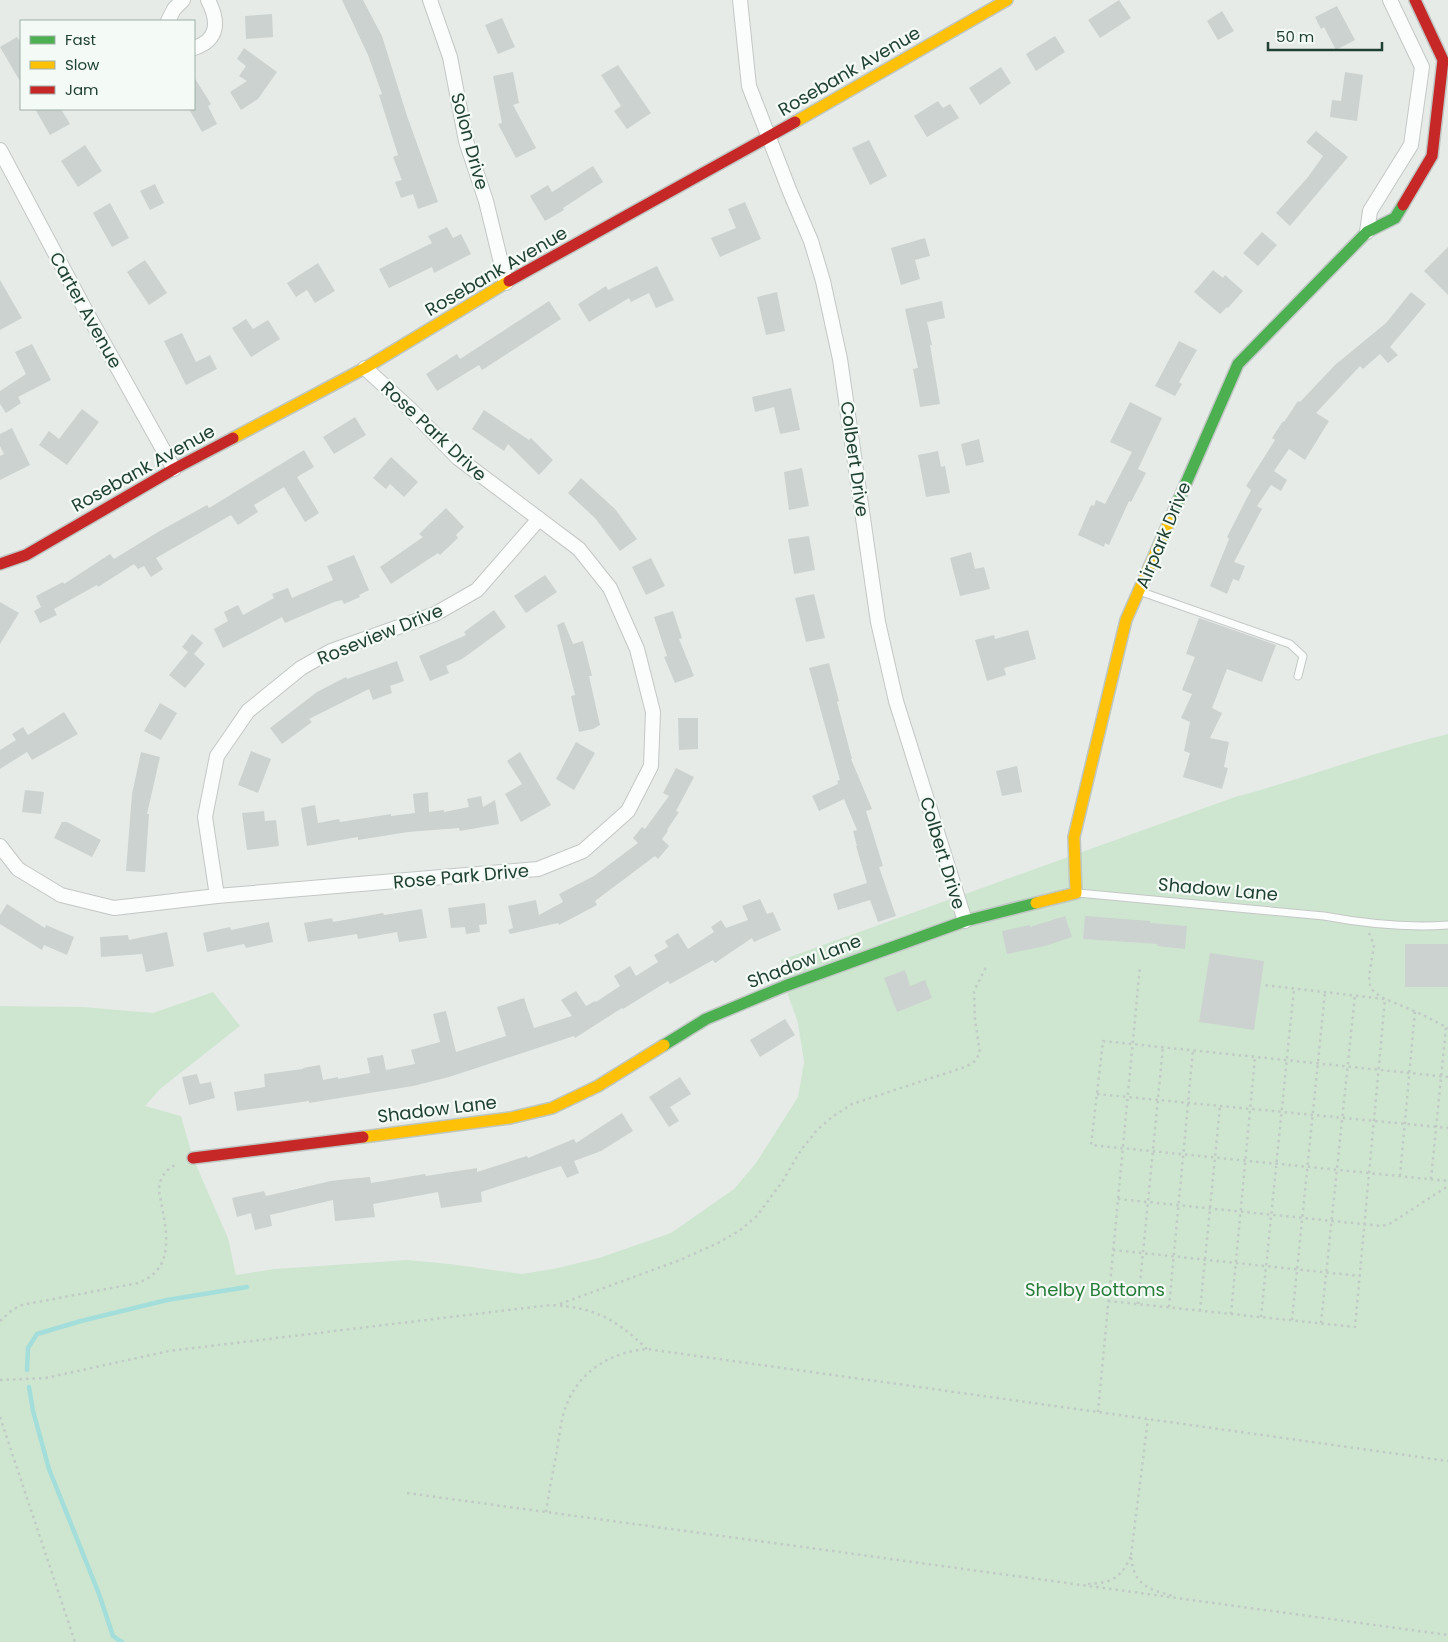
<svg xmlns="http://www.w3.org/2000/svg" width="1448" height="1642" viewBox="0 0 1448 1642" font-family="Poppins,sans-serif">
	<rect width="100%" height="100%" fill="#e6ebe8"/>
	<!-- green -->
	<path fill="#cee6d0" d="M1448 734V1642H0V1006L83 1007 153 1013 213 992 240 1026 160 1089 145 1106 181 1116 193 1158 228 1238 236 1275 275 1269 407 1260 450 1264 522 1274 558 1268 599 1258 671 1233 734 1189 756 1163 798 1097 804 1062 798 1023 785 986 781 960 1235 797C1306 778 1376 751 1448 734Z"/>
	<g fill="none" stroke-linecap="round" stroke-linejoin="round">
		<!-- stream -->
		<path stroke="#a3dedb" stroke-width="4.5" d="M27 1370 28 1348 37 1334 81 1321 167 1300 247 1287
			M29 1387 33 1411 49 1469 99 1594 113 1636 122 1642"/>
	</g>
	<!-- building -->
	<path fill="#ccd2cf" d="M342 0H363L382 36 407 116 438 202 418 209 413 194 401 198 395 182 402 180 393 157 398 155 379 95 382 94 368 55Z
		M1119 0 1131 18 1100 38 1088 20Z
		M1337 6 1355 40 1336 50 1324 27 1321 29 1315 17Z
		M1222 11 1234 31 1218 40 1207 21Z
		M272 14 273 37 246 39 245 16Z
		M502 18 515 47 498 54 485 25Z
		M1055 36 1065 52 1036 71 1026 54Z
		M17 37 21 43V83L0 47Z
		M244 48 277 72 258 99 241 110 230 92 247 81 239 76 246 66 237 59Z
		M618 65 651 113 627 129 614 111 621 106 601 75Z
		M1001 67 1011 83 980 105 969 88Z
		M513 72 519 103 513 105 536 148 516 158 498 124 502 123 493 76Z
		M1345 72 1363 75 1357 121 1330 117 1332 100 1341 101Z
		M194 77 211 104 208 106 217 124 202 132 189 109H194Z
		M938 101 943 108 950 104 959 118 927 137 914 116Z
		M35 109H61L70 124 50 135Z
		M1316 131 1348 157 1290 226 1276 213 1308 177 1323 156 1306 142Z
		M869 140 887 176 870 185 852 148Z
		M85 145 102 171 78 187 61 161Z
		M593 166 603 182 563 208 564 210 545 221 530 196 548 185 552 192Z
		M155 184 164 203 150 210 140 191Z
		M745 202 761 239 720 257 711 238 736 228 728 209Z
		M110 203 129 238 112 247 93 213Z
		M447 227 453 238 461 234 471 254 434 273 432 267 389 288 379 269 432 243 428 236Z
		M1262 232 1277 245 1258 266 1243 253Z
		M925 238 930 256 915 260 920 279 901 285 891 248Z
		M1448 247V295L1424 271Z
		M145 260 167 293 149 305 127 272Z
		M318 263 335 291 315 303 307 290 296 297 287 283Z
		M657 266 674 300 656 308 649 293 631 302 629 298 589 322 578 304 606 286 608 290Z
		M1213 270 1223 278 1225 275 1243 291 1228 308 1227 307 1220 314 1194 292Z
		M0 280 22 318 0 330Z
		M777 292 785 331 766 335 757 297Z
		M1411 292 1426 304 1390 347 1398 355 1388 363 1380 354 1363 369 1360 366 1316 413 1329 421 1305 460 1289 449 1274 471 1287 480 1281 491 1271 485 1257 506 1262 509 1234 562 1245 566 1239 581 1233 579 1227 594 1210 586 1229 539 1227 537 1251 490 1246 486 1275 440 1272 438 1283 421 1284 422 1298 401 1300 402 1335 365 1386 323Z
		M549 301 561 319 482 370 479 365 437 391 426 374 457 354 460 359Z
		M942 301 945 318 927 322 932 345H930L940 404 920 407 913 369 918 368 905 309Z
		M246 319 253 329 268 320 280 339 251 357 232 328Z
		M182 333 196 362 210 355 217 369 186 385 164 341Z
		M1179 341 1197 350 1179 382 1182 384 1175 396 1155 386Z
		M32 344 51 380 18 397 21 403 6 413 0 404V391L26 374 15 352Z
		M791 388 800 430 780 434 774 407 755 412 752 397Z
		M1130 402 1162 418 1138 469 1146 473 1131 502 1129 501 1109 545 1105 543 1104 547 1078 535 1091 505 1094 506 1096 500 1105 504 1132 452 1110 442Z
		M82 409 99 422 67 465 39 445 49 431 59 439Z
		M484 410 529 440 531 438 553 460 539 475 508 444 504 451 472 429Z
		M355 417 366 435 334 454 323 437Z
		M12 428 30 465 0 480V456L4 454 0 446V434Z
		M979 439 984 462 966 466 961 444Z
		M304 450 314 467 297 477 319 513 305 522 284 487 254 505 258 512 238 525 231 515 156 558 163 569 151 577 144 566 138 569 134 564 98 587 97 585 54 609 57 615 40 623 34 611 41 607 36 596 63 582 64 584 110 554 114 559 158 532 207 505 209 508Z
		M938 451 941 467 945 466 950 493 926 497 918 455Z
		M391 457 418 482 404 497 390 484 386 489 373 478Z
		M802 468 809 506 789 510 784 472Z
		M581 478 615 509 637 539 620 551 595 518 568 493Z
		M446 508 464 527 456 535 458 538 440 555 438 553 391 584 380 567 423 537 419 534Z
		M809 536 815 570 794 574 788 539Z
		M971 552 975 569 984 567 990 589 960 596 950 558Z
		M354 555 369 590 359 595 360 597 344 604 342 600 334 602 285 623 282 617 223 648 214 629 228 621 224 612 238 605 243 615 274 598 272 594 288 588 292 598 333 580 327 566Z
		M651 558 665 586 646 595 632 567Z
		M545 575 557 592 526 613 514 596Z
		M814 594 825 638 806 642 795 598Z
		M0 602 19 613 0 644Z
		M494 610 506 627 462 659 446 666 449 673 430 681 419 656 466 635 464 632Z
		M673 611 682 638 679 639 694 676 675 683 664 657 667 656 654 617Z
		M1199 618 1276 645 1262 682 1227 669 1212 708 1222 713 1210 738 1229 742 1224 767 1228 768 1222 789 1183 777 1190 753 1184 751 1190 722 1181 718 1192 694 1182 690 1195 657 1186 654Z
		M564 622 573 644 583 641 592 676H589L600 725 593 729 579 732 571 696 575 695 557 625Z
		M1028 630 1036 659 1004 668 1006 675 987 681 975 640 994 635 995 639Z
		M192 634 203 643 194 654 205 664 185 688 169 675 188 652 182 647Z
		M397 661 404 681 390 686 392 693 373 700 369 689 309 719 312 722 282 744 270 728 317 692 346 677 347 679Z
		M829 663 839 701 837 702 852 759H851L872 809 866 811 883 866 879 867 896 916 878 922 870 900 838 910 833 894 867 883 856 846H857L853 831 857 830 844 799 819 811 812 796 838 784 837 781 840 780 809 668Z
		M160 703 177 713 161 740 144 731Z
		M64 712 78 734 32 760 27 752 0 769V750L16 740 12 734 23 727 28 735Z
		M678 718H698V749L679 750Z
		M576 742 595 753 574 790 556 779Z
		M251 751 271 759 258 793 238 785Z
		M141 752 160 757 147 814H149L145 872 126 871 132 794Z
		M520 752 551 805 521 822 505 794 522 784 507 761Z
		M1017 766 1022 792 1002 796 996 771Z
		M676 768 694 777 676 811 679 812 667 830 668 831 662 839 669 846 658 859 655 856 595 901 597 905 559 925 558 923 510 934 508 930 513 928 508 906 536 900 539 915 563 902 559 894 594 876 638 843 633 838 642 827 645 829 669 796 663 793Z
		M25 790 44 792 41 814 22 812Z
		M428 792 429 812 444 810V812L469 807 467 799 481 796 483 807 495 800 499 824 460 831 459 828 408 832 358 840V837L307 846 301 808 315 805 318 823 339 819 340 822 391 814V816L415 813 413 794Z
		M264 811 265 821 276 820 279 846 247 850 242 813Z
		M62 822H67L101 840 92 857 54 838Z
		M760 899 767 914 773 912 781 930 754 942 752 938 715 963 713 960 670 984 668 981 623 1009 622 1008 575 1038 574 1036 449 1077 413 1086 309 1103V1101L237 1111 234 1092 265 1087 264 1074 303 1069V1068L320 1065 323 1080 338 1077V1079L370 1073 367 1058 383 1055 386 1070 415 1064 411 1050 440 1042 433 1014 446 1011 456 1052 506 1036 497 1007 524 998 534 1028 572 1016 561 1000 576 991 586 1006 595 1001 596 1002 620 986 614 976 630 966 636 976 658 962 654 955 668 947 665 941 678 933 688 949 714 932 711 927 721 920 726 928 748 920 742 906Z
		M485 903 487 924 479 925 480 932 466 934 465 927 451 928 448 908Z
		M7 904 45 928 46 925 74 937 67 955 44 945 42 950 0 924V915Z
		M422 909 427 938 399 942 397 932 358 939 357 934 308 942 304 923 332 918 333 922 383 913 384 915Z
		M1065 916 1072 937 1045 946 1007 954 1002 931 1030 925V927Z
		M1085 916 1150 921V923L1187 926 1185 949 1157 946 1158 944 1083 939Z
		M269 922 273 942 246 948 244 944 207 952 203 933 230 927 231 930Z
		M167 932 174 966 146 972 142 954 101 957 100 937 128 935 129 940Z
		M1405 944H1448V987H1405Z
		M1210 953 1264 961 1254 1030 1199 1022Z
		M905 970 910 986 925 980 932 998 897 1012 884 978Z
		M785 1019 795 1035 760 1057 750 1040Z
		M197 1074 200 1084 211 1082 215 1098 189 1105 182 1077Z
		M680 1077 691 1094 670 1107 679 1121 669 1127 649 1097Z
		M622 1113 633 1131 601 1151 574 1161 579 1173 567 1178 561 1166 481 1192 482 1202 441 1208 438 1192 373 1204 375 1217 335 1221 333 1200 270 1215 272 1226 255 1230 251 1213 237 1217 232 1198 264 1191 266 1196 331 1181 348 1179 370 1177 371 1183 425 1174 426 1176 477 1168V1172L527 1156 528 1158 574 1139 576 1143Z"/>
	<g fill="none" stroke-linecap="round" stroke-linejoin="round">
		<!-- lane casing -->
		<g stroke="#c3c8c5" stroke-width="9">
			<path id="lane" d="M1139 591 1290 644 1303 656 1298 676
				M1078 893 1324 916C1367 924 1405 928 1448 925"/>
		</g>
		<!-- street casing -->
		<g stroke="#c3c8c5" stroke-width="16">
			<path id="street" d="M430 0 450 57 466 141 486 201 506 283
				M740 0 749 86 790 192 811 241 823 281 840 359 878 622 896 701 965 921
				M168 21 174 9 183 0
				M194 48C219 40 219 21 208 0
				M0 150 88 315 174 469
				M1367 232 1370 211 1411 145 1422 67 1390 0
				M0 846 18 869 61 895 114 908 217 896 538 869 583 851 628 811 651 766 653 712 637 649 610 588 579 549 458 458 411 410 365 368
				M217 896 205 817 217 756 248 711 301 668 331 651 435 614 477 590 539 519"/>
		</g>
		<!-- fast casing -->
		<g stroke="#bfc7c3" stroke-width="14">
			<path id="fast" d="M1169 522 1238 364 1367 232 1395 218 1403 205
				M664 1045 706 1019 785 986 965 921 1036 903"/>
		</g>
		<!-- slow casing -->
		<g stroke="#bfc7c3" stroke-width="14">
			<path id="slow" d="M795 122 1007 0
				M233 438 365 368 509 281
				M1036 903 1076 893 1074 837 1126 620 1169 522
				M363 1137 510 1118 552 1108 598 1086 664 1045"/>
		</g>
		<!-- jam casing -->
		<g stroke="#bfc7c3" stroke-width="14">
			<path id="jam" d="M1403 205 1432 156 1443 60 1415 0
				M509 281 795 122
				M0 564 26 555 174 469 233 438
				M193 1158 363 1137"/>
		</g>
		<!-- path -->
		<path stroke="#c1cbc6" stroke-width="2.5" stroke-dasharray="2.5 4" stroke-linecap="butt" d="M1369 933 1374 945 1369 977 1370 985 1374 992 1383 998 1421 1014 1448 1028
			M1448 1077 1103 1041 1091 1145 1448 1181
			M1097 1094 1448 1128
			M1400 1176 1415 1011
			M1431 1179 1446 1027
			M1118 1199 1382 1226 1391 1223 1448 1186
			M1113 1250 1360 1276
			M1108 1301 1355 1327 1385 999 1264 985
			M560 1304 680 1260 716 1244 739 1231 757 1216 782 1182 801 1150 817 1130 832 1117 852 1104 965 1067 974 1062 980 1053 975 1020 974 991 986 967
			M1138 1304 1163 1047
			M1169 1307 1193 1050
			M1200 1311 1220 1106
			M1231 1314 1255 1057
			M1261 1317 1294 988
			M1292 1320 1325 992
			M0 1321 12 1310 22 1305 138 1283C180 1267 164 1224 159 1190 159 1178 166 1169 177 1164
			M1321 1323 1355 995
			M0 1380 46 1378 169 1351 550 1305C594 1307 616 1319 647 1349
			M1098 1412 1140 966
			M0 1417 75 1642
			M407 1493 1448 1635
			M546 1512C549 1492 553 1471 557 1451 559 1436 561 1420 566 1406 579 1371 611 1352 647 1349L1448 1461
			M1131 1555 1148 1419
			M1088 1584C1111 1583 1122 1578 1131 1555 1133 1585 1148 1589 1173 1596"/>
		<!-- lane -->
		<use href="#lane" stroke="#fbfcfc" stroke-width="7"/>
		<!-- street -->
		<use href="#street" stroke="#fbfcfc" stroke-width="14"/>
		<!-- fast -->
		<use href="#fast" stroke="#4caf50" stroke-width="11"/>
		<!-- slow -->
		<use href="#slow" stroke="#ffc107" stroke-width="11"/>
		<!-- jam -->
		<use href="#jam" stroke="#c62828" stroke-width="11"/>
	</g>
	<g text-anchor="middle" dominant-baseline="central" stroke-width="4.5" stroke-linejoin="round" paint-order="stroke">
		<!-- street labels -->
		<g font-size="18" fill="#204132" stroke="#f4faf6">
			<text transform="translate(849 71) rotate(-30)">Rosebank Avenue</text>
			<text transform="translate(470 141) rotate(75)">Solon Drive</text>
			<text transform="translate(496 271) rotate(-30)">Rosebank Avenue</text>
			<text transform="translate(86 310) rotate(61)">Carter Avenue</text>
			<text transform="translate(434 431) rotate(43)">Rose Park Drive</text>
			<text transform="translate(855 459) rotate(82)">Colbert Drive</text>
			<text transform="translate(143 468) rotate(-29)">Rosebank Avenue</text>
			<text transform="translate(1163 535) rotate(-67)">Airpark Drive</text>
			<text transform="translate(380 634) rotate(-22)">Roseview Drive</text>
			<text transform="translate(943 853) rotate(73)">Colbert Drive</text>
			<text transform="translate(461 876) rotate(-5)">Rose Park Drive</text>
			<text transform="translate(1218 889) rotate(5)">Shadow Lane</text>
			<text transform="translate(804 961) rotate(-21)">Shadow Lane</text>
			<text transform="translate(437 1109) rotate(-7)">Shadow Lane</text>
		</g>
		<!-- park labels -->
		<g font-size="18" fill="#267c38" stroke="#f4faf6">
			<text x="1095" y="1289">Shelby Bottoms</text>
		</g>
	</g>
	<!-- legend -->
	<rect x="20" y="20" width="175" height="90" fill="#f4faf6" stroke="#9fb0a8"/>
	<rect x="30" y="36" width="25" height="8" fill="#4caf50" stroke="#9fb0a8"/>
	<text x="65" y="45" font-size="15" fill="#204132">Fast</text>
	<rect x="30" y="61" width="25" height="8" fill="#ffc107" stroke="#9fb0a8"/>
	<text x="65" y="70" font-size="15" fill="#204132">Slow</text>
	<rect x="30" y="86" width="25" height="8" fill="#c62828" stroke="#9fb0a8"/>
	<text x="65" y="95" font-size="15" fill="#204132">Jam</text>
	<!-- scale -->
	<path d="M1268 42v8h114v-8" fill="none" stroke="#204132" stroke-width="2.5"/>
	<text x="1276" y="42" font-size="15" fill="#204132" stroke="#f4faf6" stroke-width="4" paint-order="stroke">50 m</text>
</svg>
